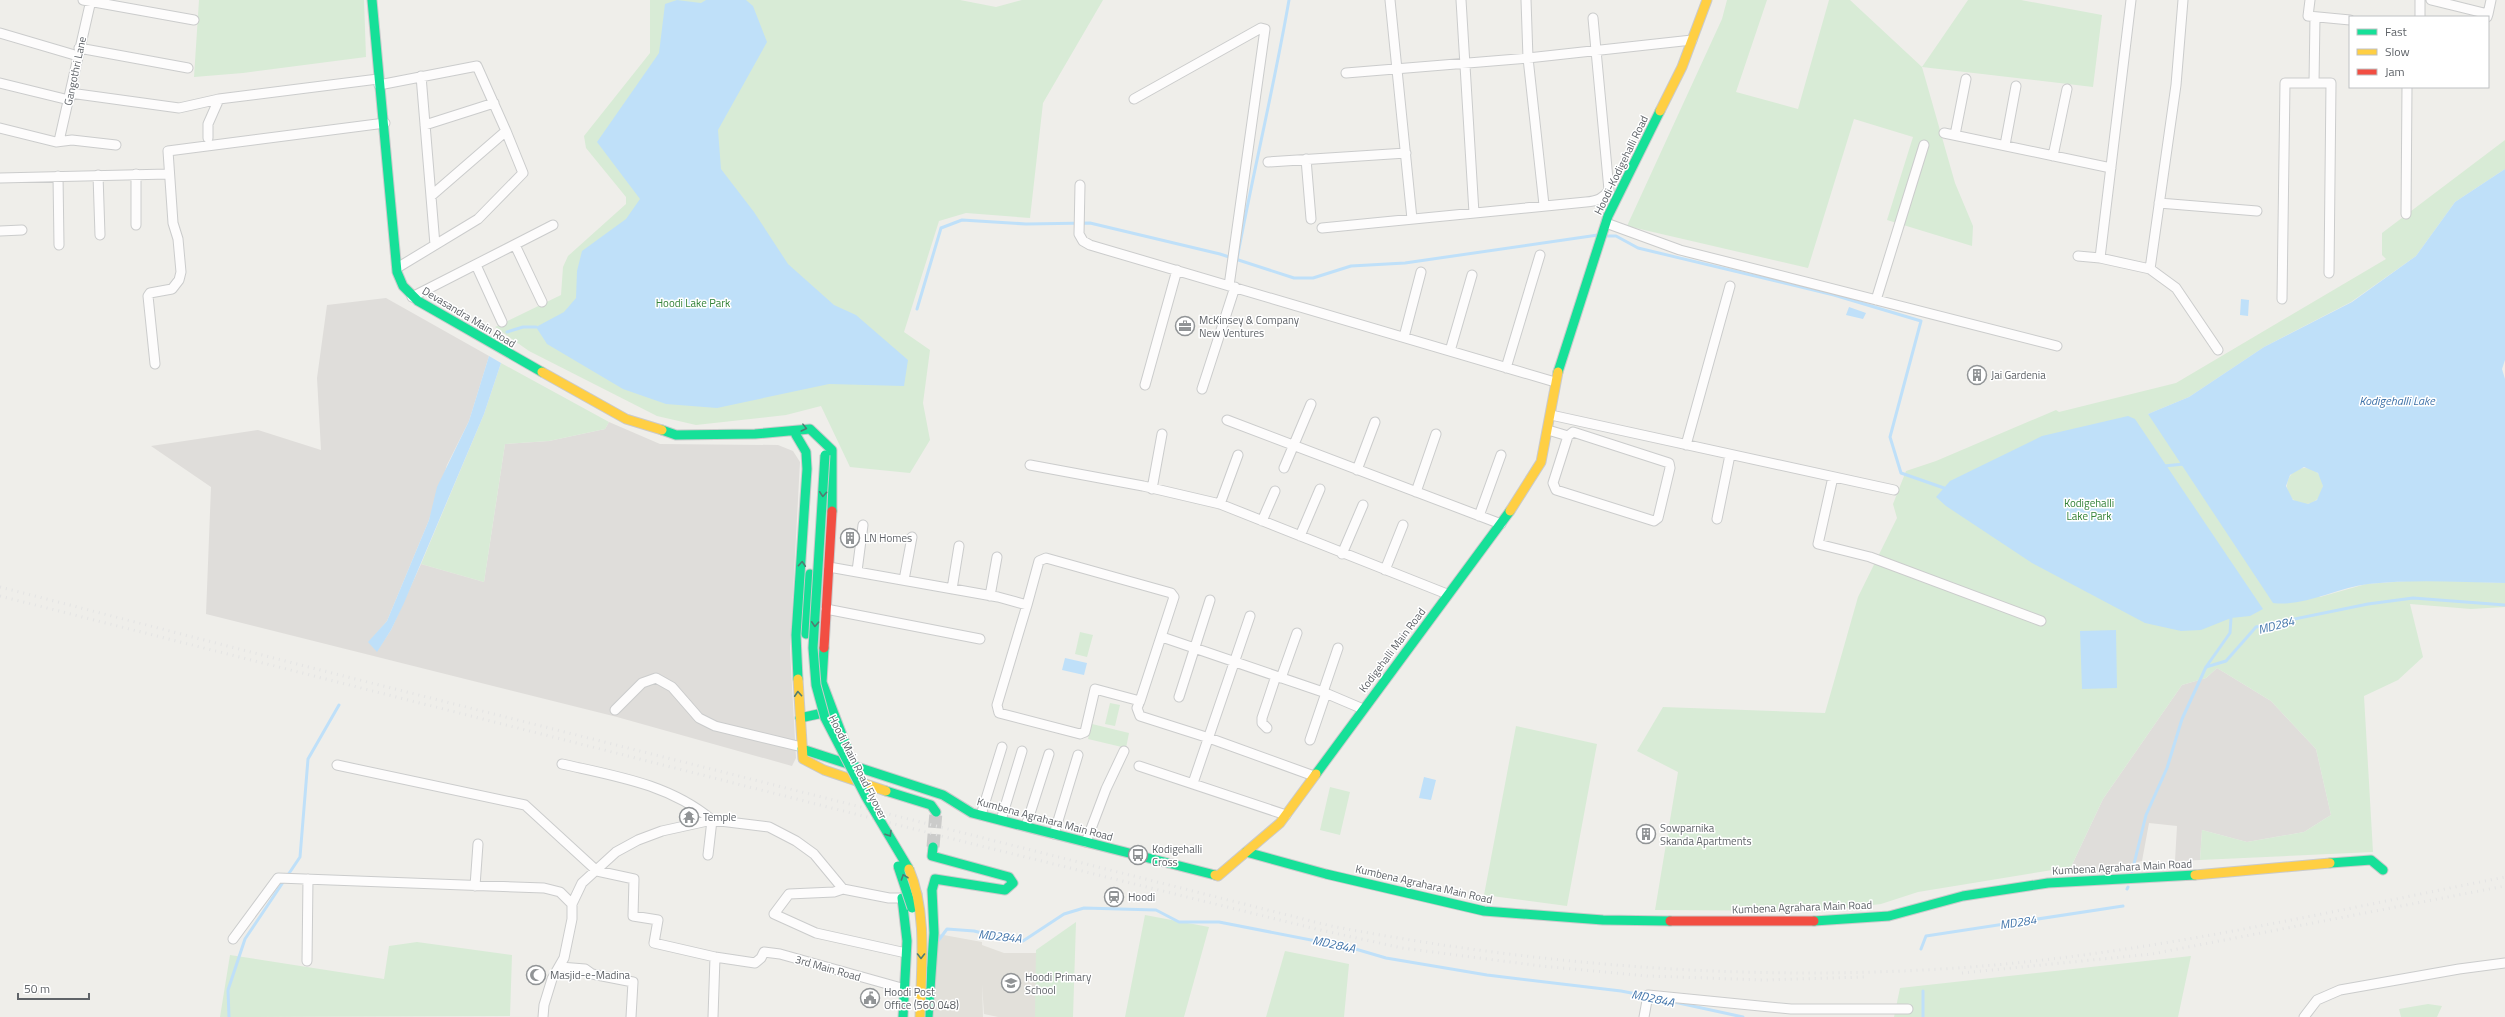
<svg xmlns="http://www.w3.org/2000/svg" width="2505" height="1017" viewBox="0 0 2505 1017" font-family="'Titillium Web',sans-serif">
	<rect width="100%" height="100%" fill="#efeeea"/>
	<!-- industrial -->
	<path fill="#dfddda" d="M386 298 489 356 469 421 447 465 429 520 387 621 369 642 377 651 391 630 421 564 484 582 505 444 549 441 605 429 609 422 660 444 778 445 793 451 800 462 790 649 796 758 792 766 617 717 206 614 211 487 151 446 258 430 321 450 317 378 327 305Z
		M2217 668 2271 701 2316 749 2331 815 2304 832 2247 842 2202 830 2200 860 2175 861 2177 826 2149 823 2142 861 2103 870V873L2088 874 2071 867 2103 799 2182 685 2206 678Z"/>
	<!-- education -->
	<path fill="#e2e0da" d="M938 934 982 942V945L1004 953H1041L1036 1017H998L984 1014 982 984 983 1017H932Z"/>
	<!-- green -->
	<path fill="#d8ebd6" d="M199 0H364L366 57 243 73 194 77Z
		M650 0H960L996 7 1022 0H1103L1043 103 1030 218 966 213 939 221 904 332 930 350 923 403 930 440 910 473 850 467 821 406 786 415 696 425 657 416 529 351 495 327 561 295 563 267 568 256 626 204V197L586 148 584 136 650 53Z
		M1727 0H1767L1736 92 1798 109 1829 0H1850L1922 67 1968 0H2021L2102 15 2093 87 1922 67 1955 183 1973 226 1972 246 1887 220 1913 137 1854 119 1808 268 1627 226 1722 19Z
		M2505 140V169L2455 202 2416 256 2351 302 2264 347 2189 397 2148 414 2320 597 2366 584 2422 580 2505 583V607L2471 609 2410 604 2423 657 2398 680 2364 696 2373 852 2200 860 2202 830 2247 842 2304 832 2331 815 2316 749 2271 701 2217 668 2206 678 2182 685 2103 799 2071 867 1918 892 1881 904 1821 911 1655 910 1678 772 1637 751 1663 707 1825 713 1858 597 1897 518 1893 504 1906 471 1936 461 2056 410 2059 412 2176 383 2386 259 2382 255V233Z
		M501 363 609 422 605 429 549 441 505 444 484 582 421 564 484 414Z
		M2287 486a18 18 0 1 1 36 0a18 18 0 1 1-36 0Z
		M1080 632 1093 635 1087 657 1075 654Z
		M1110 703 1120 705 1115 726 1105 724Z
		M1092 724 1129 733 1126 748 1088 739Z
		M1516 726 1597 744 1567 906 1484 895Z
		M1330 787 1350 792 1340 835 1320 830Z
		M1145 915 1209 927 1184 1017H1125Z
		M1076 922 1073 1017H1035L1036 950Z
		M417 942 512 955 510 1016 220 1017 230 955 384 979 389 946Z
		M1285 951 1349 964 1344 1017H1266Z
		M2191 956 2178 1017H1894L1900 988Z
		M2428 1004 2442 1006 2437 1017H2401L2399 1009Z"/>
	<!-- water -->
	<path fill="#bfe0f9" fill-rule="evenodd" d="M677 0 701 3 706 0H746L753 6 767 42 718 130 721 169 754 212 788 264 834 305 856 315 908 360 904 386 829 384 717 408 666 404 623 389 547 344 536 327 564 312 576 298 577 271 582 251 626 219 640 199 597 142 659 53 665 4Z
		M2505 169V360L2502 369 2505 379V583C2459 582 2414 579 2368 584 2336 588 2305 607 2273 603L2148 414 2189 397 2264 347 2352 302 2416 256 2455 202ZM2304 467 2318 473 2323 486 2317 500 2308 504 2293 500 2286 486 2290 475Z
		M2241 299 2249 300 2248 316 2240 315Z
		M1849 307 1866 313 1863 319 1846 315Z
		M489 356 501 363 484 414 404 603 391 630 377 652 368 642 387 621 429 520 437 487 469 421Z
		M2128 416 2135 419 2263 609 2250 616 2231 618 2201 630 2181 631 2145 623 2032 563 1946 506 1936 497 1950 481 2042 436Z
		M2116 630 2117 688 2082 689 2080 631Z
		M1065 658 1087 663 1084 675 1062 670Z
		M1424 777 1436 780 1431 800 1419 798Z"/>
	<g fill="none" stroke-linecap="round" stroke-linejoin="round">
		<!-- stream -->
		<path stroke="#bfe0f9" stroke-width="3" d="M1605 236H1616L1638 248 1834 295 1921 321 1890 437 1901 473 1944 488
			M1237 259C1253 173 1274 87 1289 0
			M917 309 941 228 962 220 1026 224 1090 223 1220 254 1294 278H1313L1351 266 1405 263 1598 235
			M507 332 523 327H536
			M2164 466 2184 464
			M2206 667 2230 633 2231 618
			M2132 872 2146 815 2167 768 2182 719 2206 667 2226 661 2256 627 2368 604 2413 598 2505 605
			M2127 889 2128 887
			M938 941 947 929 974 931 1006 939 1023 941 1064 914 1084 908 1156 910 1179 922H1219L1352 948 1386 958 1487 975 1621 991 1647 996
			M1921 949 1926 936 2123 906
			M1923 991V1017
			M1674 1002 1743 1017
			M229 1017 228 990 245 939 300 857 308 759 339 705"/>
		<!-- secondary-tunnel -->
		<path stroke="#cbcbca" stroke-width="13" stroke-dasharray="13 6" stroke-linecap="butt" d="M933 847 936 812"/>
		<!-- street casing -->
		<g stroke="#cbcccc" stroke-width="11">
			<path id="street" d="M83 0 194 20
				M1390 0 1412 219
				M1461 0 1474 213
				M1526 0 1528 58 1544 205
				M2183 0 2176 85 2150 269 2176 288 2218 350
				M2310 0 2308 16 2350 20
				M2431 0 2488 14 2487 17
				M2488 14 2491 0
				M2315 17 2314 83H2331L2329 273
				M2420 17V0
				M0 33 78 56
				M79 48 188 68
				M1346 73 1528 58 1692 40
				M421 76 435 245
				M0 83 69 100
				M379 85 477 66 506 131 431 196
				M70 93 179 108 219 99 378 79
				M1134 99 1261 28 1265 29 1229 286
				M425 125 494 103
				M0 128 56 142 72 140 116 145
				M1944 133 2111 168
				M1955 135 1966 79
				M208 138V124L219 99
				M59 141 91 0
				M2005 145 2016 86
				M2053 156 2067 89
				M1306 159 1311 219
				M1268 162 1406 153
				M98 175 100 235
				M58 176 59 245
				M0 178 168 174
				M1080 185 1079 234 1083 241 1090 245 1555 382
				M2159 203 2257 211
				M2406 214 2407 87
				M1606 223 1680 250 2057 346
				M136 225V174
				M1322 228 1586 202C1597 201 1603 199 1609 190L1593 18
				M0 231 22 230
				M515 245 542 302
				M2078 256 2100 258 2150 269
				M2100 258 2131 0
				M476 265 502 322
				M397 268 478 219 523 173 506 131
				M412 297 553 225
				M2282 299 2285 83H2314
				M1876 300 1924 145
				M1404 337 1421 272
				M1450 351 1472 275
				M155 364 148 296 150 293 172 289 179 280 181 272 178 239 173 223 168 151 385 123
				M1506 368 1540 255
				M1145 385 1177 270
				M1202 389 1235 287
				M1551 415 1894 490
				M1227 420 1501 524
				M1548 430 1568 436 1573 432 1669 463 1670 468 1658 518 1654 521 1556 490 1553 483 1568 436
				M1686 445 1730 286
				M1030 465 1143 486 1220 504 1447 594
				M1284 468 1311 404
				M1357 470 1375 422
				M1833 477 1818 544 1870 557 2041 621
				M1152 489 1162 434
				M1416 492 1436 434
				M1220 504 1238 455
				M1479 516 1501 455
				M1717 519 1730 455
				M1262 521 1275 491
				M1300 536 1320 489
				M1342 554 1363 505
				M829 567 998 597 1027 605 1039 561 1046 558 1171 593 1174 597 1140 701 1095 689 1085 732 1080 734 999 713 997 705 1027 605
				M1385 570 1403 525
				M857 571 863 525
				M904 580 912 537
				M952 589 959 546
				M990 596 997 557
				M826 609 980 639
				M1162 637 1323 692 1363 709
				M1281 678 1297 633
				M1323 692 1338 648
				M1179 697 1210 600
				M1140 701 1137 708 1140 716 1209 738 1314 776
				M615 710 642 683 656 678 672 687 699 718 715 726 802 747
				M1267 728 1262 723V718L1276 676
				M1310 740 1326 693
				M562 764C615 776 669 784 712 820L708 855
				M337 765 525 805 597 871 634 879 633 916 658 920 654 943 715 957 755 963 761 958 764 952 780 954 905 989
				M1139 766 1286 815
				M1193 783 1250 616
				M981 815 1002 747
				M1001 820 1022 751
				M1026 826 1049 754
				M1054 834 1078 755
				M1086 842 1106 789 1124 751
				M475 886 478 844
				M843 889 834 892 789 894 774 914 816 933 906 953
				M233 939 278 878 544 888 560 892 572 904
				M307 961 308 879
				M560 967 585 969 592 974 633 982 631 1017
				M543 1017 544 1005 552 979 564 958 572 919V904L582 883 616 852 638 840 662 831 712 820 769 827 796 841 814 854 843 889 889 898H902
				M713 1017 715 957
				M1644 1017 1648 995 1791 1009H1908
				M2304 1017 2317 1000 2340 990 2459 969 2505 963"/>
		</g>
		<!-- fast casing -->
		<g stroke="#cacacb" stroke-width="11">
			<path id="fast" d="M372 0 397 272 403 286 418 301 542 372
				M1558 372 1608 216 1660 111
				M662 430 676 435 755 434 810 429 832 450V511
				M796 435 806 452 807 469 796 635 798 679
				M806 634 810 574
				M824 648 822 682 847 748
				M800 718 832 711
				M802 749 943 795 972 813 1215 875
				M1316 774 1510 511
				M886 791 931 805 936 812
				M1246 852 1326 874 1484 911 1603 920 1670 921
				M2330 863 2371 860 2383 870
				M1814 921 1889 916 1963 896 2048 883 2195 875
				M903 1017 907 941 902 898 917 894
				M928 1017 934 933 932 890 935 879 1005 890 1013 883 1009 877 932 856 933 847"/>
		</g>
		<!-- slow casing -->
		<g stroke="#cacacb" stroke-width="11">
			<path id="slow" d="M1660 111 1682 67 1707 0
				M542 372 626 419 662 430
				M1510 511 1541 462 1558 372
				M798 679 803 759 824 770 886 791
				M1215 875 1218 876 1280 823 1316 774
				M2195 875 2330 863"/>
		</g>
		<!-- jam casing -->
		<g stroke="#cacacb" stroke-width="11">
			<path id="jam" d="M824 648 832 511
				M1670 921H1814"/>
		</g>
		<!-- street -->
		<use href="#street" stroke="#fdfcfc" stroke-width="9"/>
		<!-- fast -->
		<use href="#fast" stroke="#16e098" stroke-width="9"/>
		<!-- slow -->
		<use href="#slow" stroke="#ffcf43" stroke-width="9"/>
		<!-- jam -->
		<use href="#jam" stroke="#f24e42" stroke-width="9"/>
		<!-- rail -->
		<path stroke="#e4e4e4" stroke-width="3" stroke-dasharray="1 5" stroke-linecap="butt" d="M0 587 324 671 1331 926C1541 966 1757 983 1971 967 2151 953 2328 912 2505 877
			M0 596 969 843 1316 929 1402 948 1541 966 1647 976 1764 980 1865 977
			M1962 973 2152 954 2505 886"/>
		<!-- fast-bridge casing -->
		<g stroke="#cacacb" stroke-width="11" stroke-linecap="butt">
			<path id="fast-bridge" d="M825 455 813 648 816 685 825 718 866 797 909 869
				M898 866 912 908"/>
		</g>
		<!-- slow-bridge casing -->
		<g stroke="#cacacb" stroke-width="11" stroke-linecap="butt">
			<path id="slow-bridge" d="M909 869C928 914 921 969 920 1017"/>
		</g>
		<!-- fast-bridge -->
		<use href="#fast-bridge" stroke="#16e098" stroke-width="9"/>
		<!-- slow-bridge -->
		<use href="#slow-bridge" stroke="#ffcf43" stroke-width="9"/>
	</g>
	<!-- one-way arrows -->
	<defs><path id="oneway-chevron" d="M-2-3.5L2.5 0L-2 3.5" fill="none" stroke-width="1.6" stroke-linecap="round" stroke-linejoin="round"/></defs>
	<g stroke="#507c72">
		<use href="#oneway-chevron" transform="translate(804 428) rotate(14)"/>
		<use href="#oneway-chevron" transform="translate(823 494) rotate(94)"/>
		<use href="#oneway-chevron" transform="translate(802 564) rotate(-86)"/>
		<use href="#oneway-chevron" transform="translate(815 624) rotate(93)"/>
		<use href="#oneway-chevron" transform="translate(798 694) rotate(-94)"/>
		<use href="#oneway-chevron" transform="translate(889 834) rotate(58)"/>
		<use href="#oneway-chevron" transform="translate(904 877) rotate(-109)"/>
		<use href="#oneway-chevron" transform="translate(921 956) rotate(90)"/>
	</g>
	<!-- icons -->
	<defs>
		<g id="office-ring" transform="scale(1)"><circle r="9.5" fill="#fff" stroke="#919496" stroke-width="1.5"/><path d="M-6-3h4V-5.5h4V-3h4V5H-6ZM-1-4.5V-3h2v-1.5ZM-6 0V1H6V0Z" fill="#919496"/></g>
		<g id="building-ring" transform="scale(1)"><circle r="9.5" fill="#fff" stroke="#919496" stroke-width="1.5"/><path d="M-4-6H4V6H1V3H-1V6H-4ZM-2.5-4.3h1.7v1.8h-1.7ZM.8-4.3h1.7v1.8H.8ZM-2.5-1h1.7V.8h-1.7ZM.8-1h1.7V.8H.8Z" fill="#919496"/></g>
		<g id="temple-ring" transform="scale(1)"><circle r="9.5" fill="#fff" stroke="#919496" stroke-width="1.5"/><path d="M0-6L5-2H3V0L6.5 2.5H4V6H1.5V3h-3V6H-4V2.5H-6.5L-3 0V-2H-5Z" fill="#919496"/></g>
		<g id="bus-ring" transform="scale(1)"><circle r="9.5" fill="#fff" stroke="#919496" stroke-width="1.5"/><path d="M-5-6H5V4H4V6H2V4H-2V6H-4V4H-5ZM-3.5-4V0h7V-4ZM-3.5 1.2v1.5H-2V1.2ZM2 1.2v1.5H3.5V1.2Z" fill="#919496"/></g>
		<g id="station-ring" transform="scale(1)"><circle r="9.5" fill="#fff" stroke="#919496" stroke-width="1.5"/><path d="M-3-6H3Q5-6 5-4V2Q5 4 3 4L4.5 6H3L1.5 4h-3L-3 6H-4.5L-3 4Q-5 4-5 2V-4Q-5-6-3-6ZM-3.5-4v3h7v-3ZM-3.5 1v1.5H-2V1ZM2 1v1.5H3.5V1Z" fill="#919496"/></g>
		<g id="mosque-ring" transform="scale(1)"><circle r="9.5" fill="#fff" stroke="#919496" stroke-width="1.5"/><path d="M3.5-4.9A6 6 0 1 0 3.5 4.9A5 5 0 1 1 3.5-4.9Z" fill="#919496"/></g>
		<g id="school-ring" transform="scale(1)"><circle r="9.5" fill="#fff" stroke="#919496" stroke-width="1.5"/><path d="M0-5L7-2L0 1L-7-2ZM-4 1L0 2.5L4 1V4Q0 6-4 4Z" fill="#919496"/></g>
		<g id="civic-ring" transform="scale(1)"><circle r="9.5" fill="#fff" stroke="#919496" stroke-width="1.5"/><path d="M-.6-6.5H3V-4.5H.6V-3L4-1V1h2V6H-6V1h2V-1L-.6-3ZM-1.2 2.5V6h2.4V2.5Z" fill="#919496"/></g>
	</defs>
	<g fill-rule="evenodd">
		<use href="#office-ring" x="1185" y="326"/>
		<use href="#building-ring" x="1977" y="375"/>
		<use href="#building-ring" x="850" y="538"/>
		<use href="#temple-ring" x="689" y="817"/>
		<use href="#building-ring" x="1646" y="834"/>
		<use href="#bus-ring" x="1138" y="855"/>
		<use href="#station-ring" x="1114" y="897"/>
		<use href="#mosque-ring" x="536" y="975"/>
		<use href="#school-ring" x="1011" y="983"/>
		<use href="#civic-ring" x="870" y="998"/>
	</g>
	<g text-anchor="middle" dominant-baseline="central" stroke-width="3" stroke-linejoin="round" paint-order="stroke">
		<!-- street labels -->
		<g font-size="11" fill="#5f6368" stroke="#fff">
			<text transform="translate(75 71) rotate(-78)">Gangothri Lane</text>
			<text transform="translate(1621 165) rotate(-64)">Hoodi-Kodigehalli Road</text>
			<text transform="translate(469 317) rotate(31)">Devasandra Main Road</text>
			<text transform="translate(1392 650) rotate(-53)">Kodigehalli Main Road</text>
			<text transform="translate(858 767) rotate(63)">Hoodi Main Road Flyover</text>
			<text transform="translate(1045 819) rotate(15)">Kumbena Agrahara Main Road</text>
			<text transform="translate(2122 867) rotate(-3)">Kumbena Agrahara Main Road</text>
			<text transform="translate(1424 884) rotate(13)">Kumbena Agrahara Main Road</text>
			<text transform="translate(1802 907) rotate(-2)">Kumbena Agrahara Main Road</text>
			<text transform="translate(828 968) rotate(16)">3rd Main Road</text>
		</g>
		<!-- park labels -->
		<g font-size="11" fill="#348238" stroke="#fff">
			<text x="693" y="303">Hoodi Lake Park</text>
			<text x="2089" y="503">Kodigehalli<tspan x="2089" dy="13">Lake Park</tspan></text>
		</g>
		<!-- poi labels -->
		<g font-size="11" fill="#5f6368" stroke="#fff" text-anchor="start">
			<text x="1199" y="320">McKinsey &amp; Company<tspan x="1199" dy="13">New Ventures</tspan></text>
			<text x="1991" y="375">Jai Gardenia</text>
			<text x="864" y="538">LN Homes</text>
			<text x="703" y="817">Temple</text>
			<text x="1660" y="828">Sowparnika<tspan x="1660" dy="13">Skanda Apartments</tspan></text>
			<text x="1152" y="849">Kodigehalli<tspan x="1152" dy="13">Cross</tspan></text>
			<text x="1128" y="897">Hoodi</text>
			<text x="550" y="975">Masjid-e-Madina</text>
			<text x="1025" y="977">Hoodi Primary<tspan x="1025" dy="13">School</tspan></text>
			<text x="884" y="992">Hoodi Post<tspan x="884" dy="13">Office (560 048)</tspan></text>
		</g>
		<!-- water labels -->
		<g font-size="12" font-style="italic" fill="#4174aa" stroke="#fff">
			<text x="2397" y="400">Kodigehalli Lake</text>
			<text transform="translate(2276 625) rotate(-15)">MD284</text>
			<text transform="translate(2018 922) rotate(-9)">MD284</text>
			<text transform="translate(1000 936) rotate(6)">MD284A</text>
			<text transform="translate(1334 944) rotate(12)">MD284A</text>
			<text transform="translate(1653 998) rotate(12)">MD284A</text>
		</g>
	</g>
	<!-- legend -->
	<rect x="2349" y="16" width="140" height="72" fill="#ffffff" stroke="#bfc1c3"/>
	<rect x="2357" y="29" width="20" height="6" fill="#16e098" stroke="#bfc1c3"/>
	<text x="2385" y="36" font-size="12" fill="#5f6368">Fast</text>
	<rect x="2357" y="49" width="20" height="6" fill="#ffcf43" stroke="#bfc1c3"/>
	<text x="2385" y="56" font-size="12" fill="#5f6368">Slow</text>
	<rect x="2357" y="69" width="20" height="6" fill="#f24e42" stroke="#bfc1c3"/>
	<text x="2385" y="76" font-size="12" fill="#5f6368">Jam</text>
	<!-- scale -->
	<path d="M18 993v6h71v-6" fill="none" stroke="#5f6368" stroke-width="2"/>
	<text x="24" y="993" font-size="12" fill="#5f6368" stroke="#ffffff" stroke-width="3" paint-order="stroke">50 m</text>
</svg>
